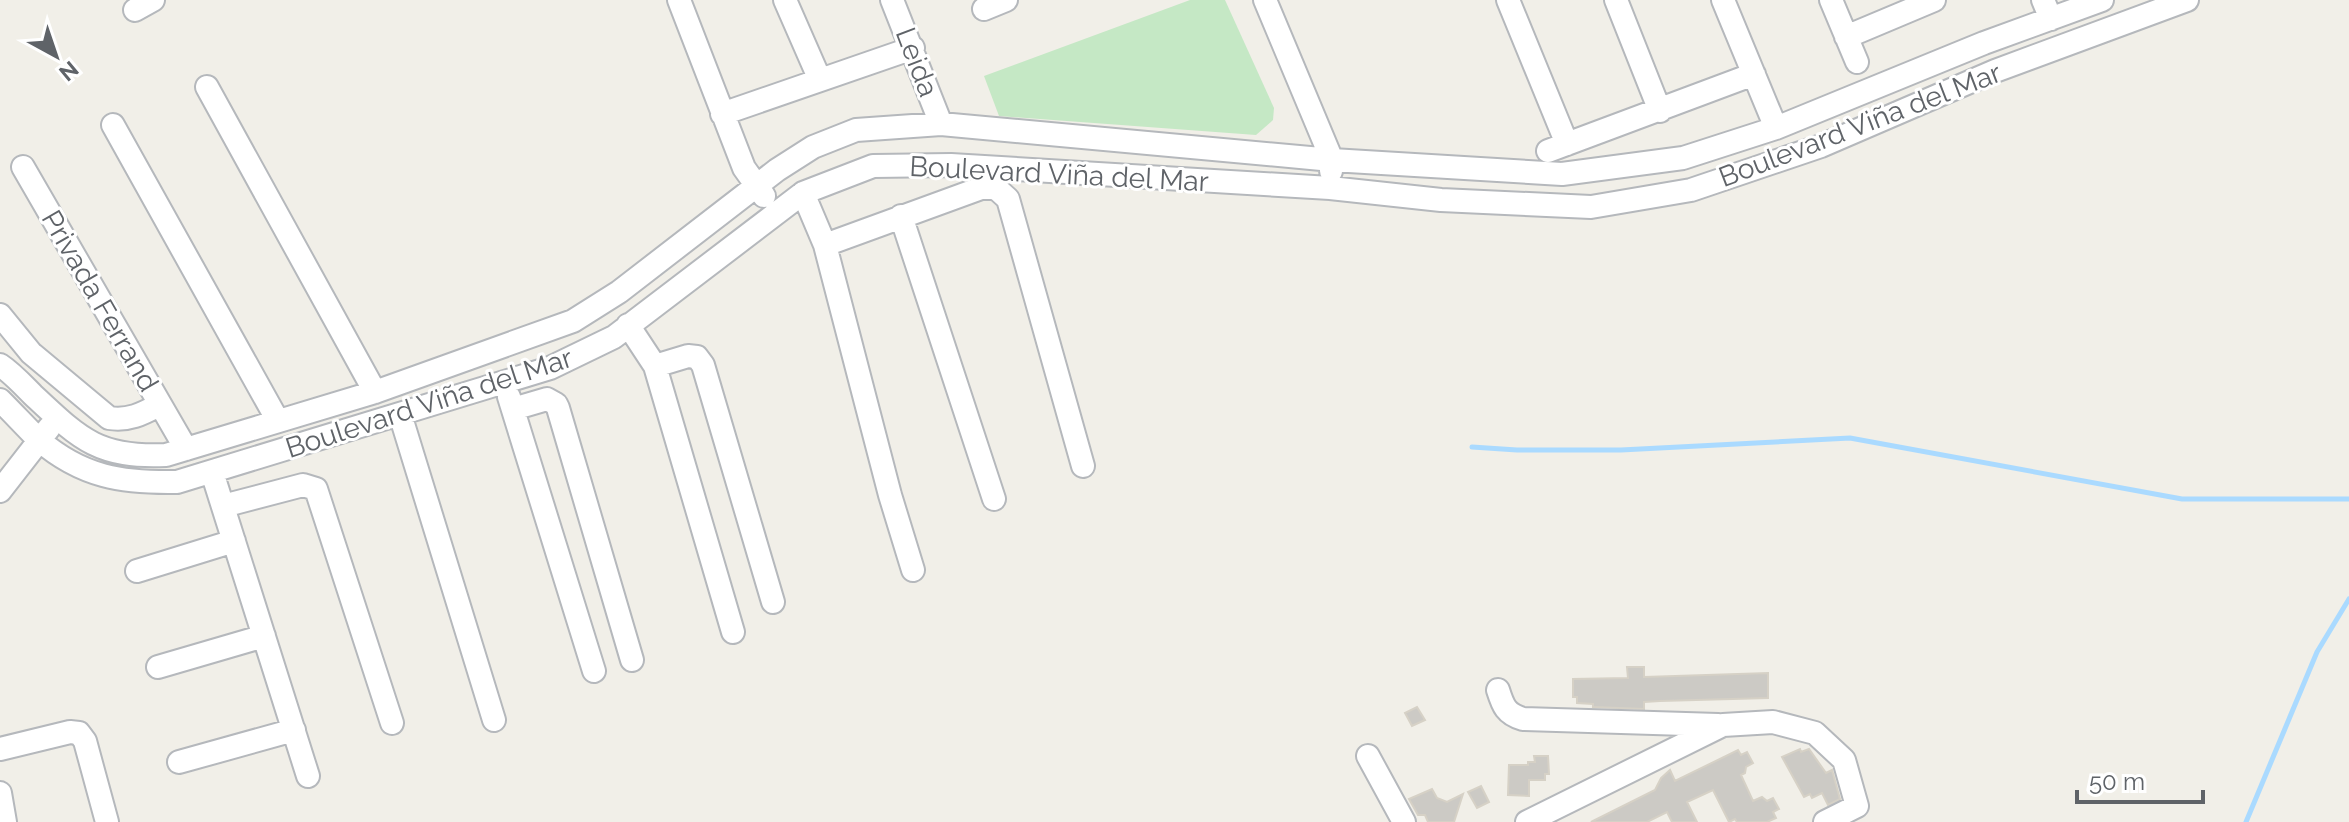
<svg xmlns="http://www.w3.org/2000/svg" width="2349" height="822" viewBox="0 0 2349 822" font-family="Raleway,sans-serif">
	<rect width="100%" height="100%" fill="#f1efe8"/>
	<!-- green -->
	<path fill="#c5e8c5" d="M1190 0H1225L1274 108 1273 120 1256 135 999 116 984 76Z"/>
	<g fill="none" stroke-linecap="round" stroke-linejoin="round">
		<!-- stream -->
		<path stroke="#aadaff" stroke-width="5" d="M1472 447 1517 450H1621L1850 438 2182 499H2349
			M2246 822 2317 652 2349 599"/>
	</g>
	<!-- building -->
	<path fill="#cccac5" stroke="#d6d1c6" stroke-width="2" d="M1627 667H1644V677L1768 673V698L1660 701 1644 702V709L1593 707V704L1577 703V697H1573V679L1628 678Z
		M1417 707 1425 720 1412 726 1405 713Z
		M1800 749 1801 752 1809 749 1826 773 1832 770 1840 799 1828 805 1822 793 1812 798 1810 794 1804 797 1782 757Z
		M1738 750 1741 755 1747 752 1753 763 1746 767 1745 773 1741 775 1753 801 1762 797 1767 801 1773 798 1779 809 1773 812 1776 818 1767 822H1737L1735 819 1729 822 1713 790 1687 802 1697 822H1672L1667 812 1647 822H1591L1655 790 1661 778 1670 770 1675 781Z
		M1534 756H1548L1549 774H1545V780H1529V796L1508 795 1509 765H1528V762H1535Z
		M1481 786 1489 802 1477 808 1468 792Z
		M1432 789 1437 798 1447 802 1463 794 1454 822H1428L1425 815H1418L1409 799Z"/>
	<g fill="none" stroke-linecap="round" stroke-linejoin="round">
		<!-- minor casing -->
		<g stroke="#b5b8bc" stroke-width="26">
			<path id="minor" d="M679 0 744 168 764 196
				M785 0 820 80
				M892 0 941 124
				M1265 0 1332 160 1331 171
				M1508 0 1567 144
				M1616 0 1660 111
				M1723 0 1776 128
				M1831 0 1857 62
				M2043 0 2051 19
				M984 9 1006 0
				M135 10 153 0
				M1846 37 1934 0
				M207 87 375 392
				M722 114 913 48
				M113 125 278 421
				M1548 151 1754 74
				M23 167 186 449
				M803 193 825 245 890 495 913 570
				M901 216 994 499
				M825 245 984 187 997 189 1008 199 1083 466
				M0 315 31 353 109 418C129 421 142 414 159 405
				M628 325 655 366 733 632
				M0 365C12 373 22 384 33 395 80 439 98 458 166 455L375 392 573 321 619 292 777 170 813 147 856 130 941 124 1332 160 1562 174 1683 158 1776 128 1984 43 2102 0
				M655 366 688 356 697 357 703 365 773 602
				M509 397 594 671
				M0 400C13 413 26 427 39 440 82 477 122 483 177 482L550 368 614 337 803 193 873 166 951 165 1330 188 1441 200 1591 207 1691 190 1821 146 1995 71 2187 0
				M513 409 547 399 556 404 558 408 632 660
				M400 414 494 720
				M212 472 308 776
				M0 491 49 428
				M223 506 303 485 316 489 392 723
				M137 571 234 541
				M158 667 264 636
				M1498 690C1503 706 1506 714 1523 719L1718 725
				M0 749 70 732 79 733 85 741 107 822
				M1368 756 1404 822
				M179 762 294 730
				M0 793 5 822
				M1527 822 1723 725 1773 722 1815 733 1844 760 1857 806
				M1825 822 1857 806"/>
		</g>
		<!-- minor -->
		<use href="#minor" stroke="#fff" stroke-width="22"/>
	</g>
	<g text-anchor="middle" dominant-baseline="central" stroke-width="6" stroke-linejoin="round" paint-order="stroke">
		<!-- street labels -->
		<g font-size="28" fill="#5f6368" stroke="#fff">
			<text transform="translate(917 62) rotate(69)">Leida</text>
			<text transform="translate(1860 125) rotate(-21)">Boulevard Viña del Mar</text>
			<text transform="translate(1059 174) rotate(3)">Boulevard Viña del Mar</text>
			<text transform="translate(100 301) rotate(60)">Privada Ferrand</text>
			<text transform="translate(429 403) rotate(-18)">Boulevard Viña del Mar</text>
		</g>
	</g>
	<!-- north arrow -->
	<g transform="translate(56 56) rotate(140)" stroke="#ffffff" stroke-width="6" paint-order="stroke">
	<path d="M0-6L14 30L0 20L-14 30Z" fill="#5f6368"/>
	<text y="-12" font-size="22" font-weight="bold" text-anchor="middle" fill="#5f6368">N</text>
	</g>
	<!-- scale -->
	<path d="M2077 790v12h126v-12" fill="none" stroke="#5f6368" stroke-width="4"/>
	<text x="2089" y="790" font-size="24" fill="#5f6368" stroke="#ffffff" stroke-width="6" paint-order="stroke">50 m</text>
</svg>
